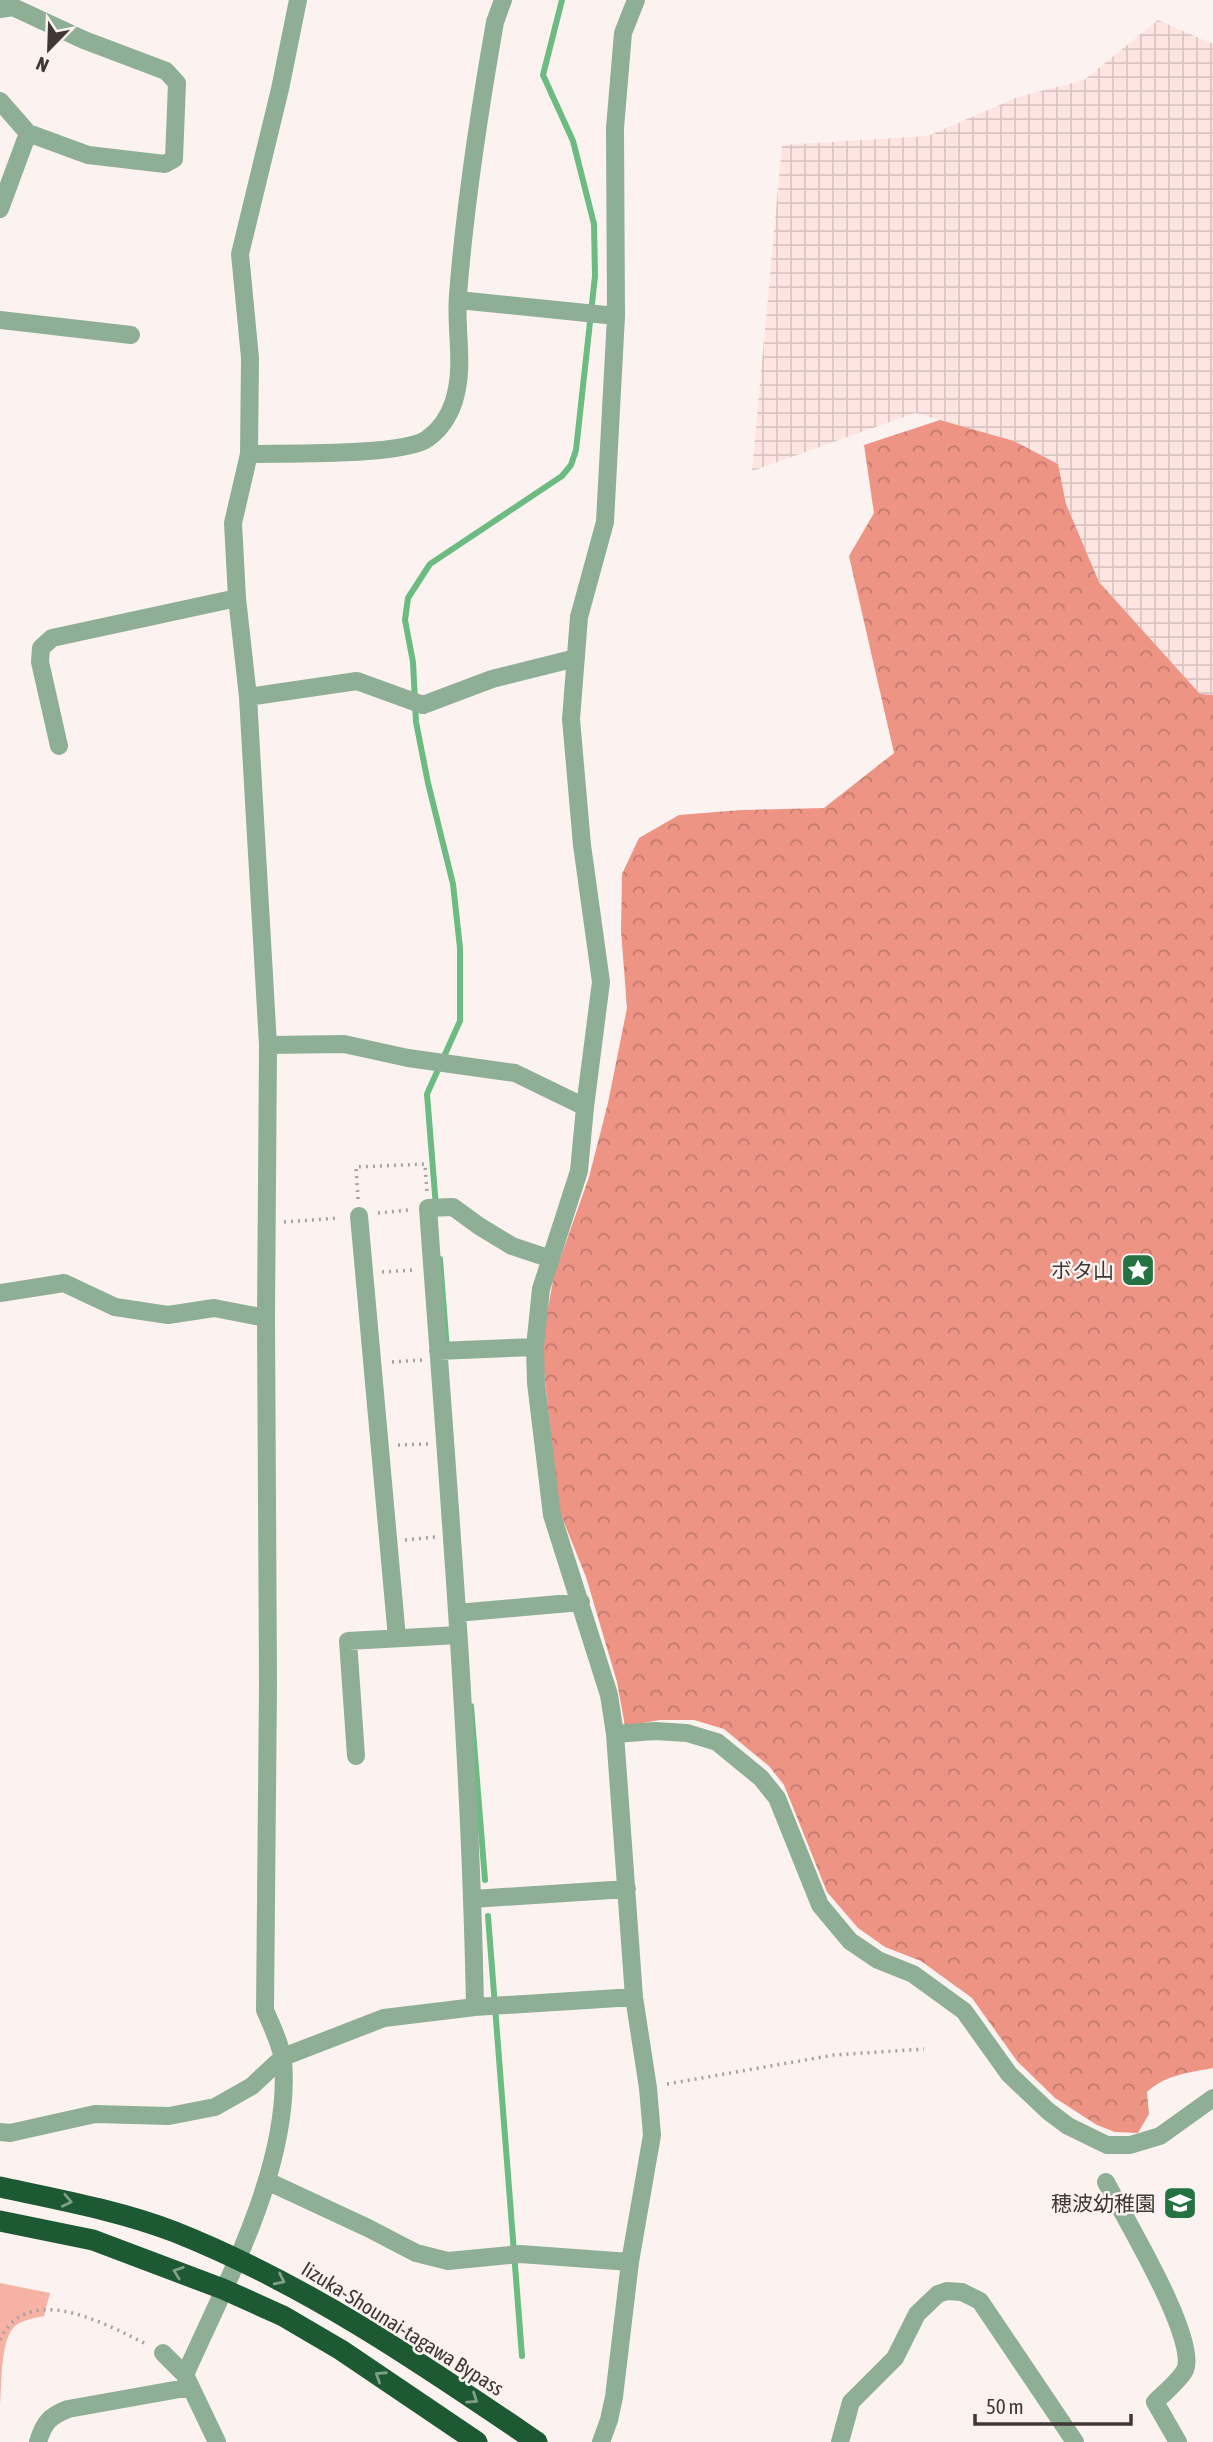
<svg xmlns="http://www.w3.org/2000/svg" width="1213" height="2442" viewBox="0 0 1213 2442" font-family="'Asap Condensed','Noto Sans JP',sans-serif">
	<defs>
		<pattern id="industrial-grid" width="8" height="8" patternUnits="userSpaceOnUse" patternTransform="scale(1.75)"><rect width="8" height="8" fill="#fee5e1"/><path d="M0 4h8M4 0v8" fill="none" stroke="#dbc5c2"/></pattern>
		<pattern id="forest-crowns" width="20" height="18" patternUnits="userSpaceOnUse" patternTransform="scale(1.75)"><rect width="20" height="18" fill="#ee9485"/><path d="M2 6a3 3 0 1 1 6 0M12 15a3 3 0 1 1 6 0" fill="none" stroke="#c27a6e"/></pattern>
	</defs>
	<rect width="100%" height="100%" fill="#fcf3f1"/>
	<!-- industrial -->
	<path fill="url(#industrial-grid)" d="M1158 20 1213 44V695L1200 694 1099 582 1066 504 1058 464 1014 441 915 413 752 471 782 145 928 136 1018 97 1084 80Z"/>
	<!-- green -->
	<path fill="#f7b2a6" d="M0 2283 50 2293 44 2316C35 2318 20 2320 13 2328 0 2345 2 2385 0 2406Z"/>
	<!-- forest -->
	<path fill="url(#forest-crowns)" d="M940 420 1014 441 1058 464 1066 504 1099 582 1200 694 1213 695V2068C1188 2073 1167 2074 1147 2092L1149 2114 1138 2133 1115 2132 1097 2125 1055 2098 1017 2061 972 1998 921 1961 885 1947 858 1928 827 1892 784 1785 769 1766 724 1729 694 1720H660L625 1726 617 1682 586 1577 559 1510 544 1371 543 1334 554 1276 589 1177 608 1103 627 1008 621 931 622 874 639 838 679 815 741 810 824 808 894 753 849 556 874 513 864 445Z"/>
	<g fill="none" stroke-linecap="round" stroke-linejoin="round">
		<!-- stream -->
		<path stroke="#6cbb83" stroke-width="6" d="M436 1207 427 1094 460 1021V948L453 884 428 783 416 722 413 662 405 620 408 598 430 564 562 476 571 465 576 450 595 276 594 224 573 141 543 75 562 0
			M440 1259 447 1350
			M471 1706 485 1880
			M488 1916 522 2356"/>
		<!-- path -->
		<path stroke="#a9a09e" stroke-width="3.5" stroke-dasharray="2 5" stroke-linecap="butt" d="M358 1199 356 1167 425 1164 427 1192
			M378 1213 409 1210
			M284 1222 339 1218
			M382 1272 413 1270
			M392 1362 422 1360
			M398 1445 429 1444
			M405 1540 435 1537
			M667 2084 834 2055 924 2049
			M0 2340C27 2280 106 2324 146 2344"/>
		<!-- minor -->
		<path stroke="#8eaf96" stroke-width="18" d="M0 9 13 7 84 40 166 71 177 83 174 159 165 164 88 155 28 133
			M0 101 28 133 0 209
			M458 300 616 316
			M0 320 131 335
			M249 454C284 453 403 456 427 439 440 430 449 416 454 401 465 365 455 331 458 295 465 203 479 113 495 22L503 0
			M248 697 357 681 423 705 492 679 576 658
			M59 746 40 662 41 648 52 638 237 598
			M268 1045 344 1044 408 1058 515 1073 585 1107
			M359 1216 397 1638
			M0 1293 64 1283 115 1307 168 1315 214 1308 266 1318
			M438 1351 535 1347
			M457 1613 581 1602
			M615 1734 655 1731 687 1733 717 1742 761 1778 777 1798 820 1905 850 1941 878 1960 913 1974 964 2011 1009 2074 1048 2111 1068 2126 1107 2145H1130L1160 2136 1213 2098
			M356 1756 348 1641 458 1635
			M473 1899 627 1889
			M475 2007C470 1740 447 1474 428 1208L453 1207 479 1226 512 1246 551 1259
			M0 2132 10 2133 95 2114 169 2116 215 2107 252 2086 283 2057 384 2018 475 2007 634 1997
			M267 2181 368 2228 416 2253 448 2261 520 2254 630 2262
			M1106 2182C1123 2215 1199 2340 1185 2370 1180 2380 1163 2394 1155 2402L1178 2442
			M163 2353 185 2375
			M38 2442C44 2422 50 2416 68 2409L191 2387
			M217 2442 185 2375C226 2282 292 2164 283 2060 281 2044 271 2025 265 2010L268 1684 266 1318 268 1045 248 697 237 598 233 523 249 454 250 358 240 254 280 89 298 0
			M601 2442 609 2420 614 2397 630 2262 652 2135 648 2088 634 1997 615 1734 609 1695 552 1515 536 1383 535 1347 541 1289 579 1171 585 1107 601 982 582 845 571 719 579 617 605 522 616 316 615 128 623 33 636 0
			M840 2442 851 2402 895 2358 917 2314 938 2294 947 2291 962 2292 980 2301 1075 2442"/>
		<!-- highway -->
		<path stroke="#1d5a33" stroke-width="21" d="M0 2187C56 2199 121 2211 175 2232 306 2284 421 2363 537 2442
			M0 2221 93 2240 223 2289 283 2316 341 2350 477 2442"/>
	</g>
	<!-- one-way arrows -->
	<defs><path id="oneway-chevron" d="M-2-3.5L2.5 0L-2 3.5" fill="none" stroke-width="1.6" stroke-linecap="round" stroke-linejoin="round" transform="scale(1.75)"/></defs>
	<g stroke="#819f88">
		<use href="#oneway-chevron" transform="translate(67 2201) rotate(12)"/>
		<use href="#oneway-chevron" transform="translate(178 2272) rotate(-160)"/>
		<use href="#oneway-chevron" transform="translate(280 2280) rotate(26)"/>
		<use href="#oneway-chevron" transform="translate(380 2376) rotate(-147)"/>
		<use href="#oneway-chevron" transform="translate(473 2399) rotate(34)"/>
	</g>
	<!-- icons -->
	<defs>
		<g id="sight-square" transform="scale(1.75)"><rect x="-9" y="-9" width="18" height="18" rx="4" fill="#257342" stroke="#fcf3f1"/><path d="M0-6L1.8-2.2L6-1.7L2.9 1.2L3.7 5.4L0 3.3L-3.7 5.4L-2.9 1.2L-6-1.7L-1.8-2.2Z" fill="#fff"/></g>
		<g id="school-square" transform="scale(1.75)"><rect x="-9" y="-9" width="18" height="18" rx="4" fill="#257342" stroke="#fcf3f1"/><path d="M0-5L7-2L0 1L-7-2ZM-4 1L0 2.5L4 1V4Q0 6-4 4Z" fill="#fff"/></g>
	</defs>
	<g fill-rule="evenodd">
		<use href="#sight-square" x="1138" y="1270"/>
		<use href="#school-square" x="1180" y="2203"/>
	</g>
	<g text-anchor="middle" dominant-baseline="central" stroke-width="5" stroke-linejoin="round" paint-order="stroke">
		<!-- poi labels -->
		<g font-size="21" fill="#403836" stroke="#fcf3f1" text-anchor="end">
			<text x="1114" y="1270">ボタ山</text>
			<text x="1156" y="2203">穂波幼稚園</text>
		</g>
		<!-- street labels -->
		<g font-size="21" fill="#403836" stroke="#fcf3f1">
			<text transform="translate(403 2328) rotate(32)">Iizuka-Shounai-tagawa Bypass</text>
		</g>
	</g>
	<!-- north arrow -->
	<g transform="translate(49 49) rotate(203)" stroke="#fcf3f1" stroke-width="5" paint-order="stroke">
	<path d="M0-5L12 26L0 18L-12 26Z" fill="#403836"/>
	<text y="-10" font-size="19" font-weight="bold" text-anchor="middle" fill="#403836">N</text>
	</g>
	<!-- scale -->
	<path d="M975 2414v10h156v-10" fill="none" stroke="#403836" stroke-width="3.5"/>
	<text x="986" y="2414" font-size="21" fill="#403836" stroke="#fcf3f1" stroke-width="5" paint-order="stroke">50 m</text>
</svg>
